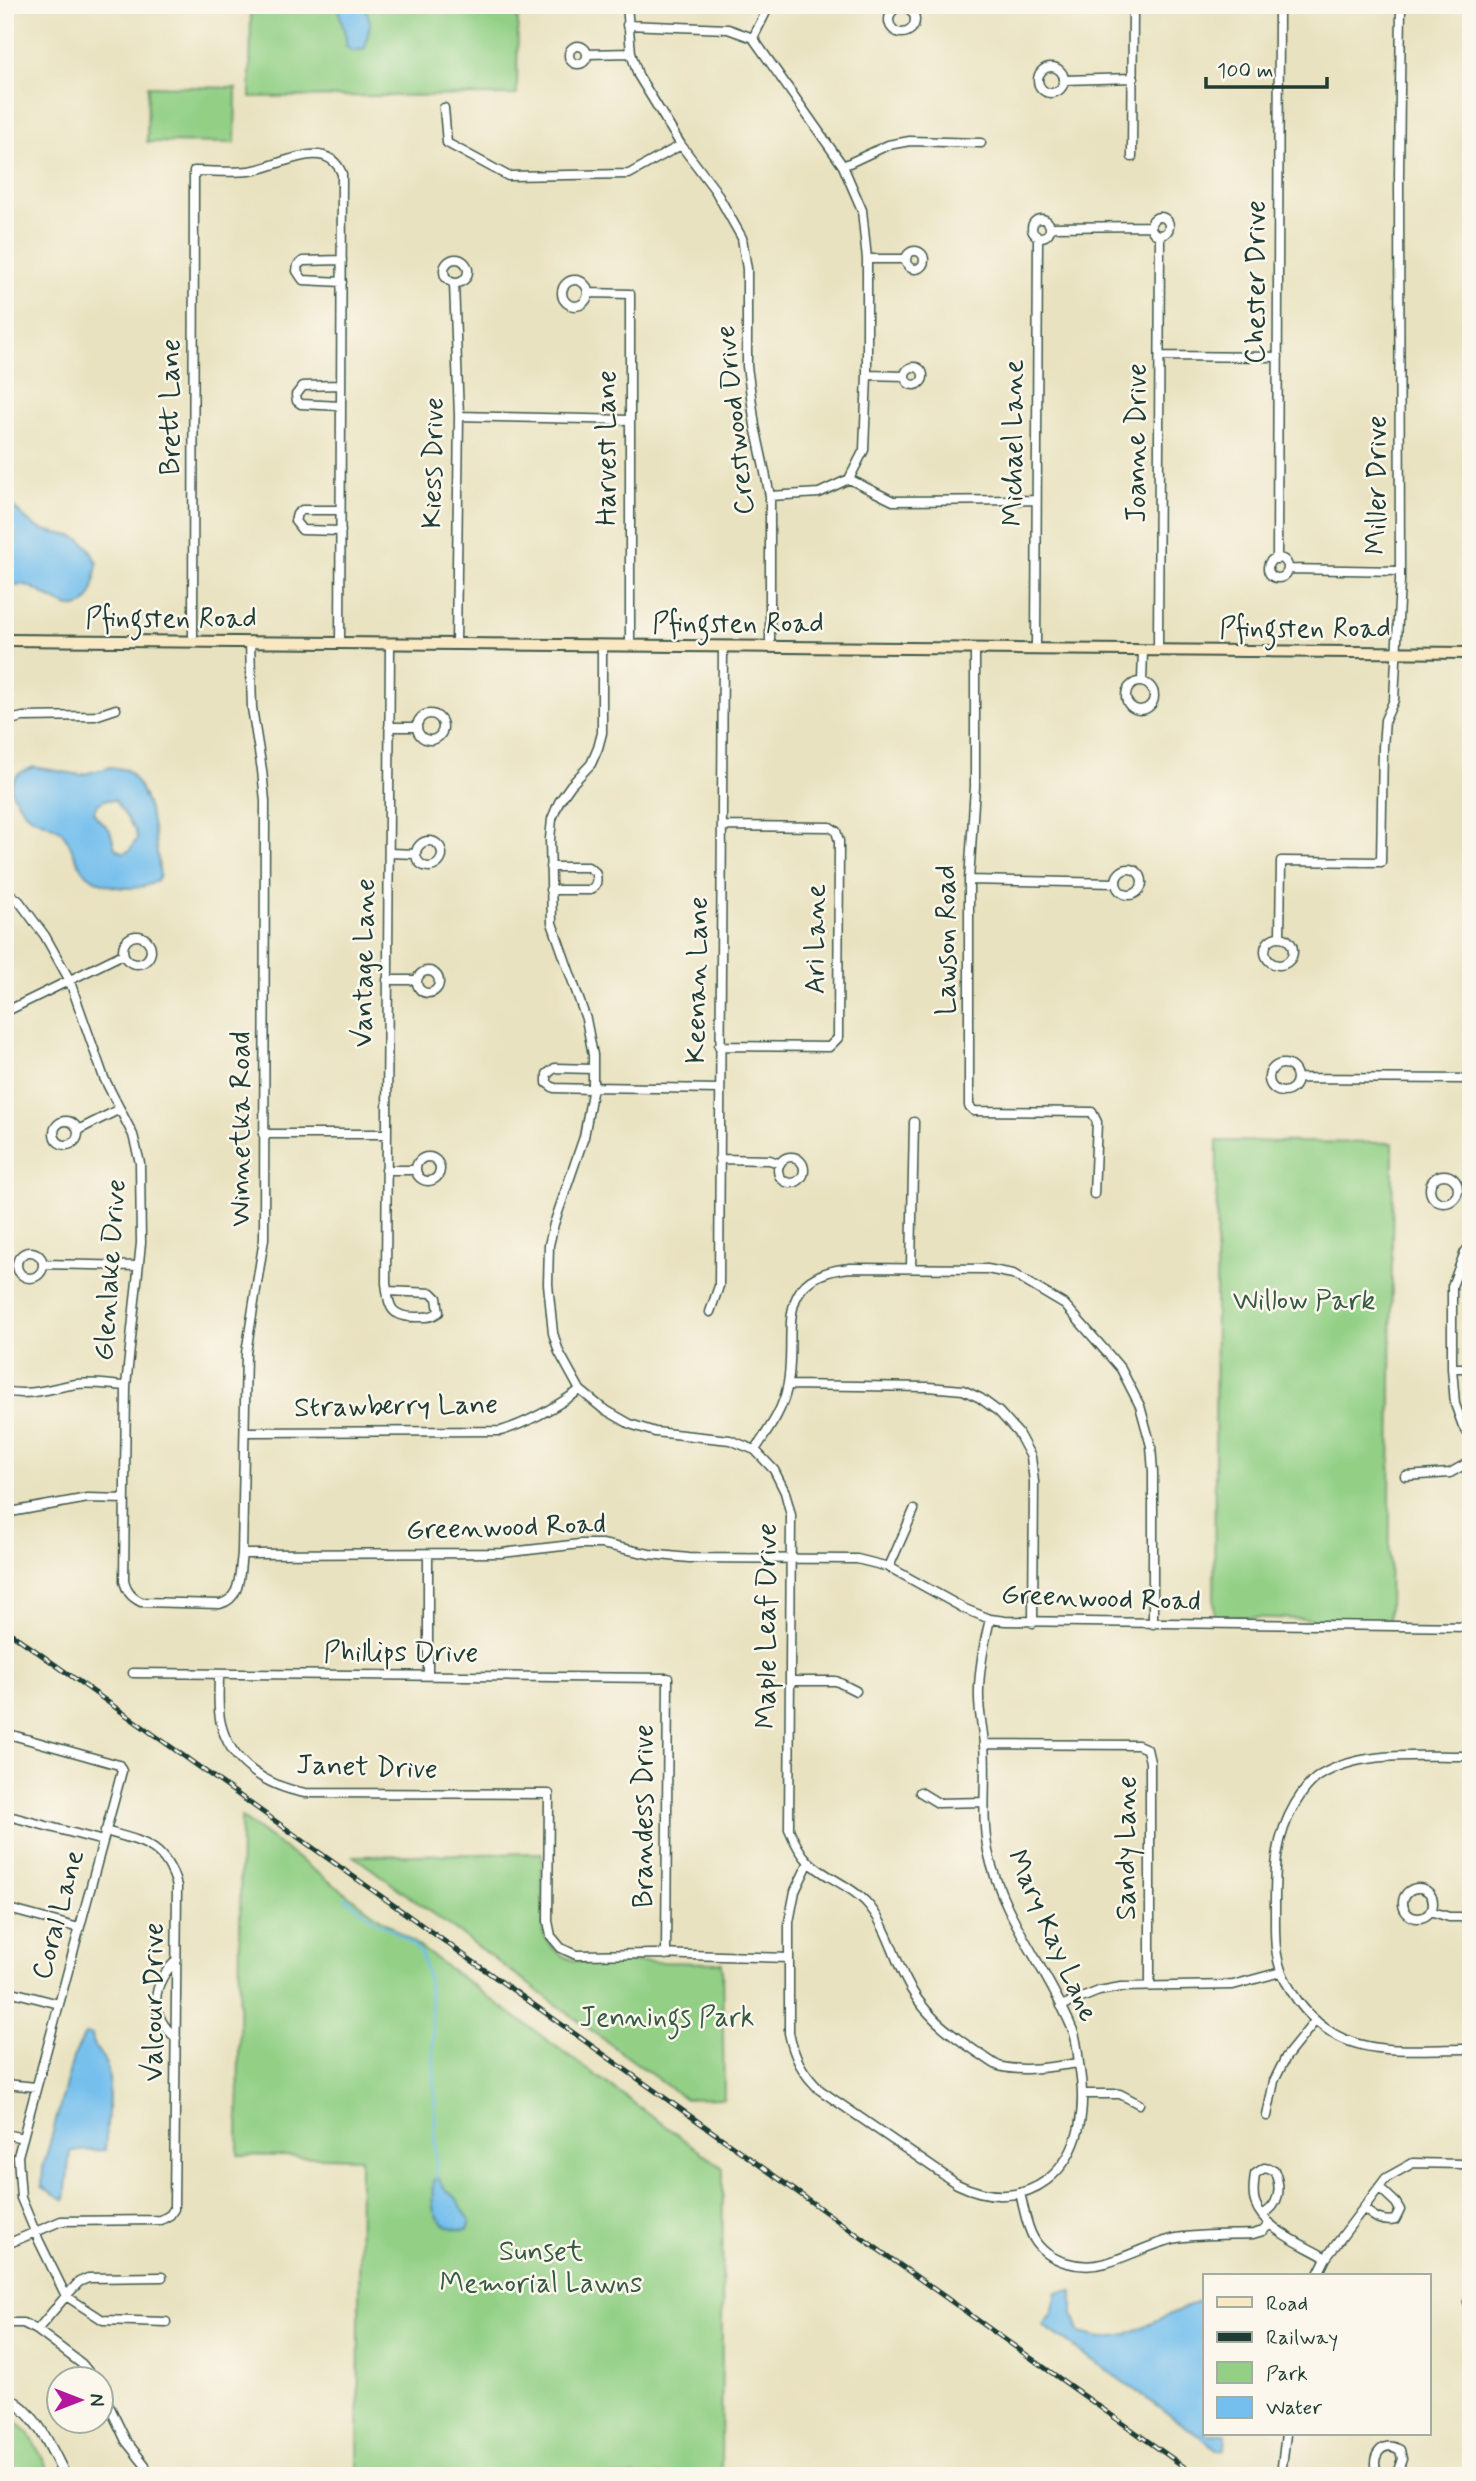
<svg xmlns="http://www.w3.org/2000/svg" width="1476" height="2481" viewBox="0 0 1476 2481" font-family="Mynerve,sans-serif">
	<rect width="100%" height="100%" fill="#fbf7ec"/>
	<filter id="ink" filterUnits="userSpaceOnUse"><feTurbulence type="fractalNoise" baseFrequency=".0143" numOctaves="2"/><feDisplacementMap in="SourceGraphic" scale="14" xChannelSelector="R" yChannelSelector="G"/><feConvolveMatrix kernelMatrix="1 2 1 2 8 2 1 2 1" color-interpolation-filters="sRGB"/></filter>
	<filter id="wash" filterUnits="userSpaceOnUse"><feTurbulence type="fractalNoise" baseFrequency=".00686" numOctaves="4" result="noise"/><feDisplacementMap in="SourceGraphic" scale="28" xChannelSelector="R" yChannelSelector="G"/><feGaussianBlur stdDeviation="1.57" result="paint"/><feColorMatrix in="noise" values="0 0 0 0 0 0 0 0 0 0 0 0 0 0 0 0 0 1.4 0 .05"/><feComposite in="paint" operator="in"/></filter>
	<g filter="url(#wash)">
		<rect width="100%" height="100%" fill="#e9e2c0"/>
		<!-- green -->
		<path fill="#93d086" stroke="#59865d" stroke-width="2" d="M251 5H518L517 95 250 97Z
			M148 86 236 88 235 143 147 142Z
			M1217 1141 1393 1143 1389 1622 1214 1616Z
			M241 1817 723 2168 721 2476H358L360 2158 238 2155Z
			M542 1853 543 1933C550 1948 560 1957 576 1961L722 1963 724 2098 685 2099 354 1856Z
			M5 2411 29 2433 52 2476H5Z"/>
		<!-- water -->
		<path fill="#74bfed" stroke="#4a7e90" stroke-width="2" fill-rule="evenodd" d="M340 5H365L370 23 365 49 352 51 346 46C348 29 337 21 340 5Z
			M5 495C11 505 29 525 41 529 67 538 84 530 95 560L98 562C94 572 96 584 91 595 76 625 46 591 28 586 20 583 13 585 5 586Z
			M34 767 81 775 111 767 127 770C153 796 155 841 160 876L157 881C134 894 94 889 79 864 73 853 70 841 61 831 53 824 41 822 32 817 25 814 21 807 17 801 3 782 16 773 34 767ZM104 800H115L136 832 137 839 129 851 123 853 115 848C113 843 112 836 110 831 105 821 81 814 104 800Z
			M85 2034 92 2035C94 2052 104 2055 108 2070 112 2089 106 2129 105 2150L70 2151 65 2200 42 2187 43 2168 73 2058Z
			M436 2178 439 2179 446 2190 457 2199 470 2221 467 2229C455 2231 438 2225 434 2211 431 2202 433 2190 433 2181Z
			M1073 2291V2314L1080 2333 1101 2338 1127 2334 1205 2298V2434H1226L1225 2449 1219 2450 1043 2325 1052 2314 1057 2292Z"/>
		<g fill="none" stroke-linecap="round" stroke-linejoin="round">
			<!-- stream -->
			<path stroke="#74bfed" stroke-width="2.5" d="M345 1898C357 1906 368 1916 380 1923 394 1931 408 1938 419 1951 437 1972 435 2142 436 2178"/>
		</g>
	</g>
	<g filter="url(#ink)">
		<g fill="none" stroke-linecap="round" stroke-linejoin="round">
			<!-- minor casing -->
			<g stroke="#3d5649" stroke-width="11">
				<path id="minor" d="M627 5 631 53 638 75 681 145 715 190 742 238 747 269V366L755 426 770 496V647
					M889 20a13 13 0 1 1 26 0a13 13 0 1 1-26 0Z
					M627 25 728 29 753 38 843 166 862 210 867 259V375L864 450 849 479 819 493 770 496
					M753 38 767 10 766 5
					M569 55a9 9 0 1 1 18 0a9 9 0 1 1-18 0Z
					M588 54 631 53
					M1038 80a13 13 0 1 1 26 0a13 13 0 1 1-26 0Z
					M1064 80 1134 78
					M444 108 447 143 508 176 629 174 681 145
					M1132 157 1133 5
					M843 166 888 145 910 141 981 143
					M1151 226a9 9 0 1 1 18 0a9 9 0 1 1-18 0Z
					M1032 228a9 9 0 1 1 18 0a9 9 0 1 1-18 0Z
					M1051 227 1150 226
					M906 260a9 9 0 1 1 18 0a9 9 0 1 1-18 0Z
					M867 259H906
					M444 271a12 12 0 1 1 24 0a12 12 0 1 1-24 0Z
					M342 260 303 261 298 265 297 271 303 280 342 282
					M562 293a13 13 0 1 1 26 0a13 13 0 1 1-26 0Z
					M454 283 459 416 456 644
					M588 293 630 294V646
					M1160 356 1278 357
					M905 376a9 9 0 1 1 18 0a9 9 0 1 1-18 0Z
					M867 375 905 376
					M340 385 303 386 296 395 297 401 301 404 341 406
					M459 416 629 420
					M849 479 893 501 1036 500
					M340 510H302L297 514 295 521 302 530 341 531
					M1268 568a10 10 0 1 1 20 0a10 10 0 1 1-20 0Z
					M1277 559 1279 5
					M1288 569 1400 571
					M193 642 194 171C213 171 231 173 249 171 277 168 327 134 342 174L340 643
					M602 645V733L598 748 591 764 571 785 559 802 552 819 550 839 552 923 586 1019 593 1055V1087L584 1137 554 1224 549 1245 548 1284 553 1333 559 1352 580 1390 602 1408 630 1424 655 1432 730 1440 755 1450 774 1470 785 1492 791 1515 789 1829C794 1841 799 1852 808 1861 824 1877 848 1884 865 1901 885 1922 892 1951 904 1976 921 2012 944 2030 977 2052 984 2056 992 2063 999 2066 1024 2073 1054 2066 1079 2063
					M975 649V787L969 880V1106L974 1111 1092 1112 1097 1122 1094 1194
					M1036 649 1038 237
					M1158 650 1160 236
					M1142 682 1143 650
					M1126 696a14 14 0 1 1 28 0a14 14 0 1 1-28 0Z
					M417 727a13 13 0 1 1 26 0a13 13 0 1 1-26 0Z
					M5 721 23 717 95 716 116 709
					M389 727H417
					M416 854a13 13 0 1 1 26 0a13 13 0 1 1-26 0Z
					M390 853 416 854
					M1116 882a13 13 0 1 1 26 0a13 13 0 1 1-26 0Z
					M969 880 1116 883
					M5 890 19 901 45 936 69 979 104 1078 133 1135 140 1163 141 1243 126 1386 124 1581C127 1592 131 1597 141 1602L220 1604C242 1598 239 1573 242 1554L246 1353 264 1239 265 801 262 770 252 708 250 642
					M550 890H590C597 886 598 880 595 872L588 867H550
					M123 950a14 14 0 1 1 28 0a14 14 0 1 1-28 0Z
					M1280 937 1281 861 1381 862 1383 747 1385 720 1394 700 1400 581 1399 176 1401 5
					M1265 951a14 14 0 1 1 28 0a14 14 0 1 1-28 0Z
					M417 982a11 11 0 1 1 22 0a11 11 0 1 1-22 0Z
					M387 980H417
					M5 1012 123 954
					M719 1046 829 1047 838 1038 839 841 836 831 830 827 722 826
					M1269 1078a14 14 0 1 1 28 0a14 14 0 1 1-28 0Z
					M1297 1078 1471 1079
					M593 1087 719 1089
					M592 1089 554 1088 547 1083V1074L555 1068 593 1069
					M54 1133a12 12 0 1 1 24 0a12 12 0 1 1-24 0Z
					M78 1130 120 1109
					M263 1134H386
					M416 1169a12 12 0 1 1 24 0a12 12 0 1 1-24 0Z
					M778 1170a13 13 0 1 1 26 0a13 13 0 1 1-26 0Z
					M719 1159 770 1160 780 1164
					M386 1170H416
					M1430 1189a14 14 0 1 1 28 0a14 14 0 1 1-28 0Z
					M1471 1245 1465 1252 1452 1286V1368L1455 1404 1463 1426 1471 1438
					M17 1265a13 13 0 1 1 26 0a13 13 0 1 1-26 0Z
					M43 1264 138 1266
					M911 1267 914 1122
					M1458 1270 1471 1276
					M387 1291 432 1293 437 1298 439 1312C431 1318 425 1317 416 1317 390 1317 389 1307 386 1283L390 644
					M710 1312 719 1286 723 646
					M1452 1368H1471
					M788 1385 928 1387 963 1390 980 1398 999 1412 1018 1433 1031 1457 1034 1482 1033 1623
					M5 1391C30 1397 51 1388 76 1384 92 1382 110 1385 126 1386
					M246 1432 501 1431C530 1422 554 1408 580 1390
					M755 1450C768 1430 782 1412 787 1388 799 1336 768 1276 850 1268L987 1269 1013 1274 1065 1305 1109 1355 1121 1369 1140 1406 1151 1446 1153 1472V1624
					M1405 1476 1450 1473 1471 1461
					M5 1513 88 1498 124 1499
					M242 1554 502 1553 580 1544H602L649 1554 689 1558 857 1559 889 1567 965 1609 990 1619 1005 1621 1471 1627
					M428 1554V1675
					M889 1567 914 1510
					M133 1673 668 1678 666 1955
					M219 1675C219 1691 217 1708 221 1724 231 1764 267 1786 305 1793L549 1794 548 1921 551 1936 561 1948 576 1955 655 1954 789 1958
					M791 1681H836L856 1691
					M5 1733 119 1765 122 1771 18 2156 21 2198 39 2241 66 2296 79 2282 88 2278 162 2277
					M984 1744 1138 1745 1147 1749 1150 1762V1986
					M1471 1756C1422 1757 1362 1749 1319 1776 1310 1782 1301 1794 1295 1804 1274 1840 1275 1871 1275 1912 1275 1933 1274 1956 1283 1975 1294 2000 1311 2020 1334 2034 1372 2057 1428 2048 1471 2049
					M920 1792 938 1803 984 1802
					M5 1815 103 1841
					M809 1862 795 1891 789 1922V2033C794 2057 802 2073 820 2090L957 2184C986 2198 1019 2201 1047 2180 1083 2152 1086 2105 1079 2064 1078 2054 1077 2042 1074 2033 1049 1970 1002 1918 988 1851 981 1816 987 1780 984 1745 983 1729 979 1714 979 1698 978 1672 984 1644 990 1619
					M1403 1903a15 15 0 1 1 30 0a15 15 0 1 1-30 0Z
					M5 1908 79 1928
					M1430 1911 1449 1917H1471
					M5 1990 59 2004
					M1061 2006 1099 1991 1121 1987 1233 1985 1281 1972
					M176 2038C148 2014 151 1984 177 1960
					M5 2084 36 2087
					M1084 2094H1120L1139 2104
					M1267 2116 1274 2081 1286 2057 1315 2021
					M5 2134 23 2138
					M1020 2193C1024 2208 1026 2226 1034 2239 1048 2263 1082 2270 1106 2263 1130 2256 1153 2243 1177 2238 1202 2234 1228 2235 1253 2234L1263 2231 1270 2223
					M1363 2208C1374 2217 1381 2223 1395 2220L1400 2210 1396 2203 1379 2187
					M1262 2215C1280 2205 1282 2188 1274 2170L1264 2168 1255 2174C1254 2183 1252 2193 1255 2202 1264 2230 1303 2244 1326 2258
					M5 2245 61 2221 161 2220 170 2215 174 2209 177 1886C165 1844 143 1842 105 1831
					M1317 2276 1326 2258 1386 2178 1413 2163 1462 2164 1471 2167
					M1471 2296 1468 2302 1471 2309
					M5 2323H23L37 2330 66 2296 103 2320 166 2322
					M37 2330 82 2364 95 2380
					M102 2391 126 2441 145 2465
					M1283 2476 1282 2466 1286 2434
					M1379 2476C1368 2460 1381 2438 1400 2450L1402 2459 1396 2476"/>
			</g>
			<!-- tertiary casing -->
			<g stroke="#3d5649" stroke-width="13">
				<path id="tertiary" d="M5 2396C37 2413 49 2444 65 2476"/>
			</g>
			<!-- secondary casing -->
			<g stroke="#3d5649" stroke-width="14">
				<path id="secondary" d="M5 640 1471 653"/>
			</g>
			<!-- minor -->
			<use href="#minor" stroke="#fff" stroke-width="8"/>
			<!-- tertiary -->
			<use href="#tertiary" stroke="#fff" stroke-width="10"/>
			<!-- secondary -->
			<use href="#secondary" stroke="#f8e8c3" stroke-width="10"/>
			<!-- rail casing -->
			<g stroke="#1f3d34" stroke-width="5">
				<path id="rail" d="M5 1629 1197 2476"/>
			</g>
			<!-- rail -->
			<use href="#rail" stroke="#fbf7ec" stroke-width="2.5" stroke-dasharray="8" stroke-linecap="butt"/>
		</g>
	</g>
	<g text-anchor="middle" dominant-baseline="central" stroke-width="5" stroke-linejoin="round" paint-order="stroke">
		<!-- street labels -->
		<g font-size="28" fill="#1f3d34" stroke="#fbf7ec">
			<text transform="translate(1256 282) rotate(-90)">Chester Drive</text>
			<text transform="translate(171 407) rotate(-90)">Brett Lane</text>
			<text transform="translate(736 420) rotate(-96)">Crestwood Drive</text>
			<text transform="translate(1014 443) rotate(-90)">Michael Lane</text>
			<text transform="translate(1137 443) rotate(-90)">Joanne Drive</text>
			<text transform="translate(607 448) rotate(-90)">Harvest Lane</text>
			<text transform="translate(434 463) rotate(-89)">Kiess Drive</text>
			<text transform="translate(1377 485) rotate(-90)">Miller Drive</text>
			<text x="171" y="619">Pfingsten Road</text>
			<text x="738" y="624">Pfingsten Road</text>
			<text x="1305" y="629">Pfingsten Road</text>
			<text transform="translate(816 939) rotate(-90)">Ari Lane</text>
			<text transform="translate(947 940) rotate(-90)">Lawson Road</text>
			<text transform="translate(365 963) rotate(-89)">Vantage Lane</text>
			<text transform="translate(698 980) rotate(-89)">Keenan Lane</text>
			<text transform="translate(241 1129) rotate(-90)">Winnetka Road</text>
			<text transform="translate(111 1270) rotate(-86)">Glenlake Drive</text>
			<text transform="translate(396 1407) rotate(-1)">Strawberry Lane</text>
			<text transform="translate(506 1528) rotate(-2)">Greenwood Road</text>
			<text transform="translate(1101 1599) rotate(2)">Greenwood Road</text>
			<text transform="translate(767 1626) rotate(-90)">Maple Leaf Drive</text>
			<text x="401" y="1653">Phillips Drive</text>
			<text transform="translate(367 1768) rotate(2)">Janet Drive</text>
			<text transform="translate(644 1816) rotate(-90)">Brandess Drive</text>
			<text transform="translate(1127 1848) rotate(-90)">Sandy Lane</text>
			<text transform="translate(59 1915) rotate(-75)">Coral Lane</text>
			<text transform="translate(1052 1936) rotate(66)">Mary Kay Lane</text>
			<text transform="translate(154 2002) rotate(-90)">Valcour Drive</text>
		</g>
		<!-- park labels -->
		<g font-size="28" fill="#365a44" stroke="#fbf7ec">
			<text x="1304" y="1301">Willow Park</text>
			<text x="667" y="2018">Jennings Park</text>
			<text x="541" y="2252">Sunset<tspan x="541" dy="32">Memorial Lawns</tspan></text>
		</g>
	</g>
	<!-- margin -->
	<rect width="1476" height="2481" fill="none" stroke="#fbf7ec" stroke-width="28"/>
	<!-- legend -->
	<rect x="1203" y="2274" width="228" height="161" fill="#fbf7ec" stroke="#a3ada2" stroke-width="2"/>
	<rect x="1217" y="2297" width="35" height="10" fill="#f8e8c3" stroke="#a3ada2" stroke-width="2"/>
	<text x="1266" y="2310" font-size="21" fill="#1f3d34">Road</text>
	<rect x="1217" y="2332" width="35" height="10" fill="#1f3d34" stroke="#a3ada2" stroke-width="2"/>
	<text x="1266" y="2344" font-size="21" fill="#1f3d34">Railway</text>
	<rect x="1217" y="2362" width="35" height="21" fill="#93d086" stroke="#a3ada2" stroke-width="2"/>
	<text x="1266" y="2380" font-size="21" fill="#1f3d34">Park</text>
	<rect x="1217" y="2397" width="35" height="21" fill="#74bfed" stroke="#a3ada2" stroke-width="2"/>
	<text x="1266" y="2414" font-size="21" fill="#1f3d34">Water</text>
	<!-- north arrow -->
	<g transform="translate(80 2400) rotate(90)"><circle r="33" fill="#fbf7ec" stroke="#a3ada2" stroke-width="2"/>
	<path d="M0-5L12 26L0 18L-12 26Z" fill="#b5179e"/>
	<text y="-10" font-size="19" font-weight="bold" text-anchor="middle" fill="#1f3d34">N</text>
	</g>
	<!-- scale -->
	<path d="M1206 77v10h121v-10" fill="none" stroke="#1f3d34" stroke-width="3.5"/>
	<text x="1217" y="77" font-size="21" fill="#1f3d34" stroke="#fbf7ec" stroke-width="5" paint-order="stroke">100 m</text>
</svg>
